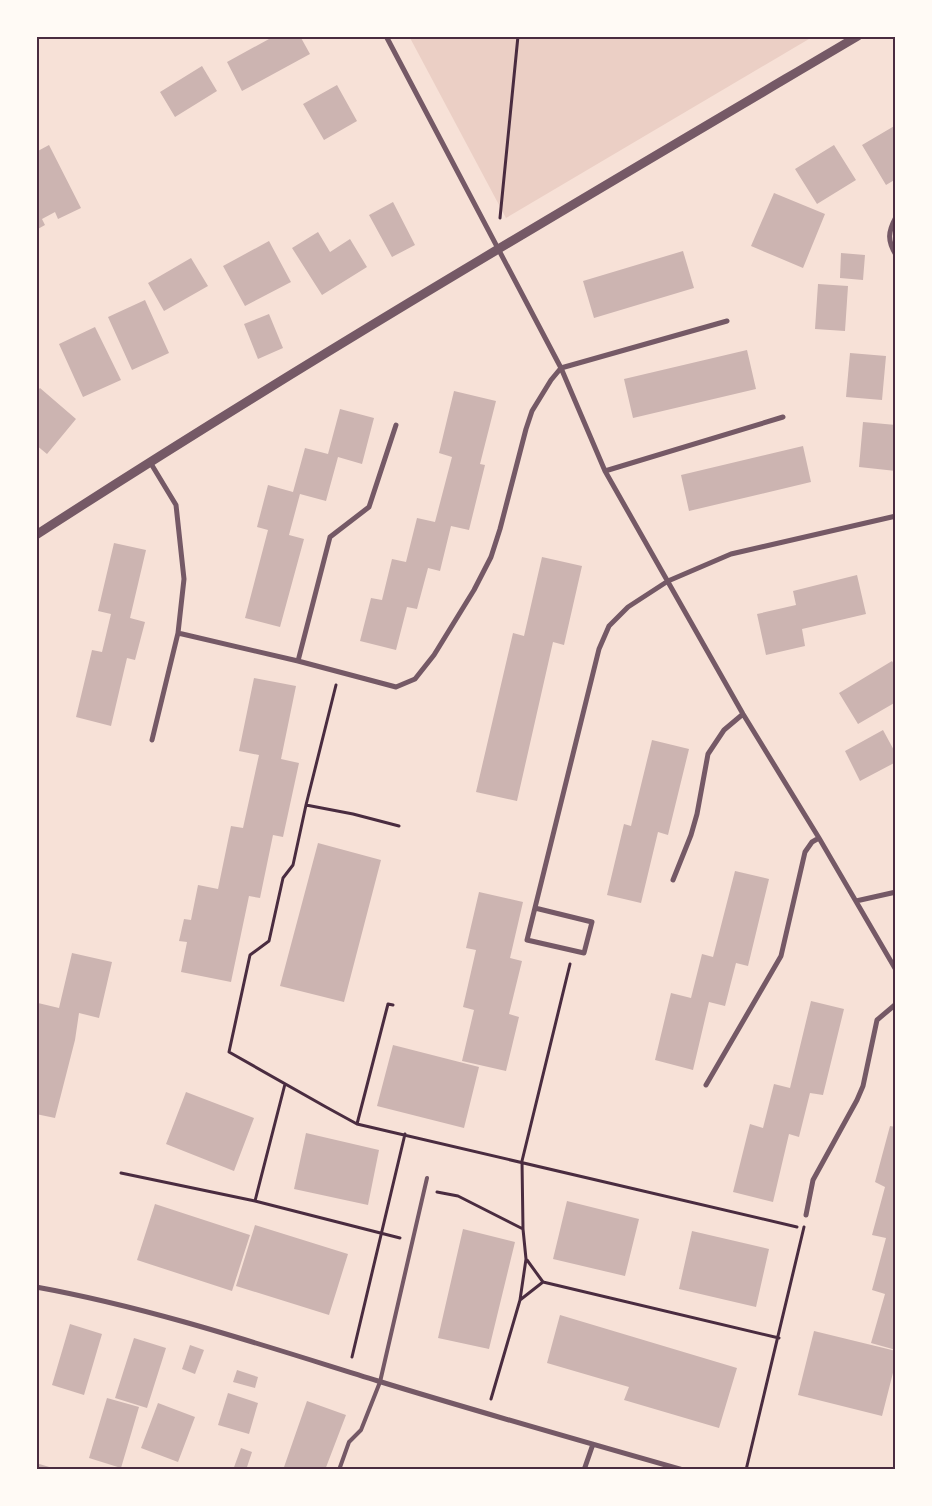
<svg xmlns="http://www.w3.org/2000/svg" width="932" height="1506" viewBox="0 0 932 1506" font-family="Commissioner,sans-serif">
	<rect width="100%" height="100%" fill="#f7e1d7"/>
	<!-- green -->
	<path fill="#ebcfc5" d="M409 36H814L506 218Z"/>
	<!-- building -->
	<path fill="#ccb4b1" d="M268 36H300L310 54 242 91 227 62 269 39Z
		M202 66 217 91 175 117 160 92Z
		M337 85 357 121 324 140 303 104Z
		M896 125V179L886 185 862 145Z
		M49 145 81 208 58 219 55 212 42 219 45 225 36 230V152Z
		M834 145 856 180 817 204 795 169Z
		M774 193 825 214 803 268 751 246Z
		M393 202 415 245 392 257 369 215Z
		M318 232 330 252 350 239 367 267 322 295 292 248Z
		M269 241 291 282 245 306 223 266Z
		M683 251 694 288 594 318 583 281Z
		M841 253 865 255 863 280 840 278Z
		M191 258 208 286 164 311 148 283Z
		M818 284 848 286 845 331 815 329Z
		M145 300 169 353 132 370 108 317Z
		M269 314 283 348 258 359 244 324Z
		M95 327 121 380 83 397 59 344Z
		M747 350 756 389 633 418 624 379Z
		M850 353 886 356 882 400 846 397Z
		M40 388 76 419 47 454 36 445V392Z
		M454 391 496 401 480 464 485 465 469 530 451 526 440 571 428 568 417 609 407 607 396 650 360 641 371 598 382 600 392 559 406 562 417 518 435 522 452 457 439 453Z
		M340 409 374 418 362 464 338 457 326 501 300 494 289 535 304 539 280 627 245 618 268 530 257 527 268 485 293 492 305 448 328 454Z
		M863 422 896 425V471L859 467Z
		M803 446 811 482 689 511 681 475Z
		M114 543 146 550 130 618 145 622 135 660 127 658 111 726 76 717 92 650 102 652 111 614 98 611Z
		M542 557 582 566 564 645 553 642 517 801 476 792 513 633 524 636Z
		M857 575 866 614 802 629 805 646 766 655 757 614 796 605 793 591Z
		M892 661 896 668V702L858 724 839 693Z
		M254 678 296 686 281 759 299 763 283 837 273 835 260 898 249 896 231 982 181 972 187 942 179 941 184 919 191 920 198 885 218 889 231 826 243 828 259 755 239 751Z
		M883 730 896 754V762L860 781 845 751Z
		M652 740 689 749 668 835 658 832 641 903 607 895 624 824 631 826Z
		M318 843 381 860 344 1002 280 986Z
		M735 871 769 879 748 966 736 963 725 1006 709 1002 693 1070 655 1060 671 993 691 998 702 954 713 957Z
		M479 892 523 902 510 958 522 961 509 1014 519 1017 506 1071 462 1061 474 1010 463 1007 476 950 466 948Z
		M72 953 112 962 99 1018 79 1013 75 1040 55 1118 36 1114V1010L38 1003 59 1008Z
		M811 1001 844 1009 823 1095 810 1093 799 1137 789 1134 773 1202 733 1192 750 1124 763 1128 774 1084 790 1088Z
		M393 1045 479 1067 464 1128 377 1106Z
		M186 1092 254 1118 234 1171 166 1144Z
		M890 1126 896 1127V1350L871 1343 885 1294 872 1290 886 1238 872 1235 885 1187 875 1182Z
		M306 1133 379 1150 368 1205 294 1189Z
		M567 1201 639 1219 625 1276 553 1259Z
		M155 1204 250 1235 232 1291 137 1260Z
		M255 1225 348 1254 329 1315 236 1286Z
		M463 1229 515 1242 489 1349 438 1338Z
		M692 1231 769 1249 756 1307 679 1289Z
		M560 1315 737 1368 719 1428 624 1400 629 1387 547 1363Z
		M70 1324 102 1334 84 1395 52 1385Z
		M814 1331 896 1351V1361L882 1416 798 1395Z
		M134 1338 166 1348 147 1408 115 1398Z
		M190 1345 204 1350 195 1374 182 1369Z
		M237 1370 258 1377 255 1388 233 1382Z
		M228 1393 258 1403 249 1434 218 1425Z
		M107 1398 139 1407 121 1468 89 1458Z
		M307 1401 346 1415 325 1470H283Z
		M158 1403 195 1417 178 1462 141 1448Z
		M241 1448 252 1452 246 1470H233Z
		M36 1463 56 1469V1470H36Z"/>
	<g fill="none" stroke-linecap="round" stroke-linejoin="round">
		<!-- path -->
		<path stroke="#4a2c40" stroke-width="3" d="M500 218 518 36
			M336 685 306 805 293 865 283 878 269 941 250 955 229 1052 326 1107 357 1124 797 1227
			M306 805 353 814 399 826
			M357 1124 388 1004 393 1005
			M121 1173 255 1201 400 1238
			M437 1192 458 1196 523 1229
			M255 1201 285 1084
			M543 1282 779 1338
			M520 1300 543 1282 527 1260
			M352 1357 405 1134
			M491 1399 520 1300 526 1259 523 1229 522 1161 570 964
			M746 1470 804 1227"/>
		<!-- service -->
		<path stroke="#755966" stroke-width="4" d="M339 1470 349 1442 361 1430 380 1382 427 1178"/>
		<!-- minor -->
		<path stroke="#755966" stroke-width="5" d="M386 36 561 368 605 471 743 714 819 838 896 970
			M896 217C888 232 887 240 896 255
			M150 462 176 505 184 579 178 633 152 740
			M605 471 783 417
			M178 633 298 661 396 687 415 679 434 655 474 590 491 557 500 529 526 429 532 411 551 380 561 368 727 321
			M298 661 330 537 369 507 396 425
			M673 880 691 835 697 814 708 754 724 730 743 714
			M856 901 896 892
			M535 908 592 922 584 953 527 940 599 649 609 626 628 607 668 581 731 554 896 516
			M706 1085 781 956 805 852 812 842 819 838
			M806 1215 813 1180 857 1100 863 1086 877 1020 896 1004
			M36 1287C152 1308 265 1346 378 1381 479 1412 581 1441 683 1470
			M584 1470 593 1444"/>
		<!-- tertiary -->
		<path stroke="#755966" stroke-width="9" d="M36 535C305 361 582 199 858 36"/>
	</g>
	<!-- border -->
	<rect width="932" height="1506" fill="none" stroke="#fffaf5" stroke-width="75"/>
	<rect x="38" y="38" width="856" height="1430" fill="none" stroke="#4a2c40" stroke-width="2"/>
</svg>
